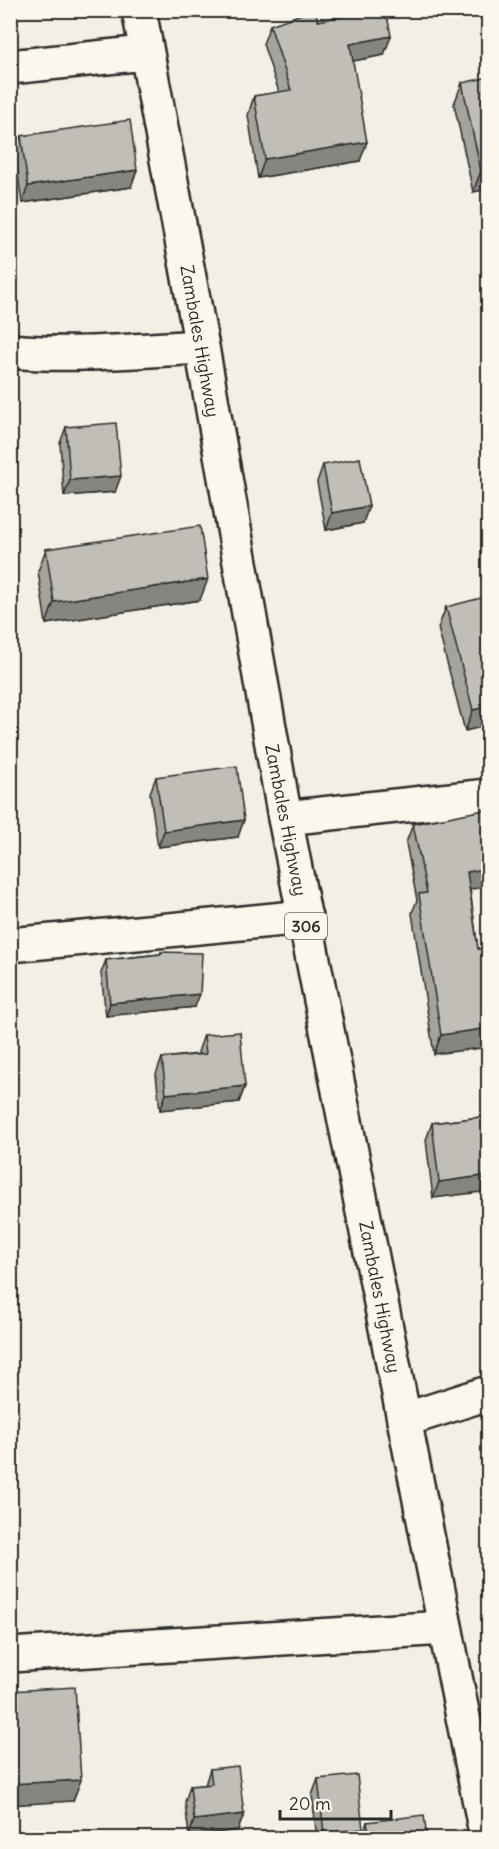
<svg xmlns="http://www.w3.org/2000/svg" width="499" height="1849" viewBox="0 0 499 1849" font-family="Delius,sans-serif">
	<rect width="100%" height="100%" fill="#f3efe4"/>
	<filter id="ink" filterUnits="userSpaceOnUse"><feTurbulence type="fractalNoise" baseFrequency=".0167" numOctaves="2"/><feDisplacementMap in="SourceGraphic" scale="12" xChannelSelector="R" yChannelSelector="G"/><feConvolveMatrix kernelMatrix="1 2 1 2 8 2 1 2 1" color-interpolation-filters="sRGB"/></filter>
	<g filter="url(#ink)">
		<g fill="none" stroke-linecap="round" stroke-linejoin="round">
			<!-- minor casing -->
			<g stroke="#2b2b2b" stroke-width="38">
				<path id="minor" d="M10 67 145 53
					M10 351C74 357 139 350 202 347
					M285 818 488 796
					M10 945 305 917
					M404 1420 488 1393
					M10 1655 445 1628"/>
			</g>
			<!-- major casing -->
			<g stroke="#2b2b2b" stroke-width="38">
				<path id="major" d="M139 10 202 347 285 818 487 1838"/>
			</g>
			<!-- minor -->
			<use href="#minor" stroke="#fbf7ec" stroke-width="33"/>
			<!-- major -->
			<use href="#major" stroke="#fbf7ec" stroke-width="33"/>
		</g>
		<!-- wall -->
		<path fill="#a5a39d" stroke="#2b2b2b" stroke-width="1.5" d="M318 21 384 55 353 61 360 161 258 178 248 115 254 96 279 92 263 44 270 25Z
			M462 83 489 189 473 192 454 104Z
			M21 136 131 187 22 203 15 153Z
			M66 427 115 492 64 496 60 443Z
			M323 465 363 523 326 530 317 482Z
			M46 549 200 600 46 624 38 571Z
			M446 607 489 725 465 731 438 628Z
			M156 777 238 837 158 847 150 793Z
			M413 824 470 889 478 949 434 1054 412 913 417 900 406 843Z
			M161 952 195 1007 106 1016 101 973 106 960 160 954Z
			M204 1035 245 1086 239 1102 160 1110 156 1074 162 1058 199 1054 198 1052Z
			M489 1116 433 1198 426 1140 432 1123Z
			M210 1769 244 1814 238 1830 189 1836 185 1802 190 1786 205 1785Z
			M318 1779 363 1829 360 1839H317L312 1795Z
			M367 1822 427 1839H362V1837Z"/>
		<!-- shaded-wall -->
		<path fill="#86857f" stroke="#2b2b2b" stroke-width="1.5" d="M391 36 384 55 343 63 350 44Z
			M367 142 360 161 258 178 265 159Z
			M489 169V189L473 192 481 171Z
			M137 170 131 187 22 203 28 186Z
			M121 476 115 492 64 496 70 480Z
			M369 506 363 523 326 530 332 513Z
			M208 579 200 600 46 624 54 602Z
			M489 706V725L465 731 473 710Z
			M244 820 238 837 158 847 164 831Z
			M489 868V886L460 891 467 872Z
			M200 994 195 1007 106 1016 110 1003Z
			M489 1028V1047L434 1054 441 1035Z
			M245 1086 239 1102 160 1110 166 1094Z
			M489 1175V1191L433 1198 439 1182Z
			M14 1184 10 1195V1185Z
			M81 1780 73 1801 10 1805V1784Z
			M244 1814 238 1830 189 1836 194 1820Z
			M363 1829 360 1839H322L324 1833Z"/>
		<!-- building -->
		<path fill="#c0beb6" stroke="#2b2b2b" stroke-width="1.5" d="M313 10H315L318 21 372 10H386L391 36 350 44 367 142 265 159 254 96 291 90 270 25Z
			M489 77V169L481 171 462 83Z
			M130 120 137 170 28 186 21 136Z
			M116 423 121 476 70 480 66 427Z
			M360 458 369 506 332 513 323 465Z
			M200 526 208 579 54 602 46 549Z
			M489 596V706L473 710 446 607Z
			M237 766 244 820 164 831 156 777Z
			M489 809V868L467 872 478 949 489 947V1028L441 1035 419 894 427 893 413 824Z
			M161 952 202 953 200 994 110 1003 106 960 161 954Z
			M240 1032 245 1086 166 1094 162 1058 206 1054 204 1035Z
			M489 1116V1175L439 1182 432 1123Z
			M10 1156 14 1184 10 1185Z
			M10 1297H13L12 1328H10Z
			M75 1687 81 1780 10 1784V1691Z
			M238 1766 244 1814 194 1820 190 1786 212 1784 210 1769Z
			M357 1775 363 1829 324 1833 318 1779Z
			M424 1815 427 1839H370L367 1822Z"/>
	</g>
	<g text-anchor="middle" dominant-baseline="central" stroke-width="4.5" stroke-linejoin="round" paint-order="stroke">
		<!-- shield labels -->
		<rect fill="#fbf7ec" stroke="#696865" stroke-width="1.5" x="285" y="913" width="42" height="26" rx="4.5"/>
		<g font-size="16" font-weight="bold" fill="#2b2b2b">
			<text x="306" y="926">306</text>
		</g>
		<!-- street labels -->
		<g font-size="18" fill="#2b2b2b" stroke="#fbf7ec">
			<text transform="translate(200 341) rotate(80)">Zambales Highway</text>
			<text transform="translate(286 820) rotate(79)">Zambales Highway</text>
			<text transform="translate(380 1297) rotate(79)">Zambales Highway</text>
		</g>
	</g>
	<!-- margin -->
	<rect width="499" height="1849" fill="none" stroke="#fbf7ec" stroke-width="36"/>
	<rect x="18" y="18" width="463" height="1813" fill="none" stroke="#2b2b2b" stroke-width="2" filter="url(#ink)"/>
	<!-- scale -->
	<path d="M280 1810v9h111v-9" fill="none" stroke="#2b2b2b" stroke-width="3"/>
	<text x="289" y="1810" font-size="18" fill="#2b2b2b" stroke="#fbf7ec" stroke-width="4.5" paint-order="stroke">20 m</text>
</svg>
